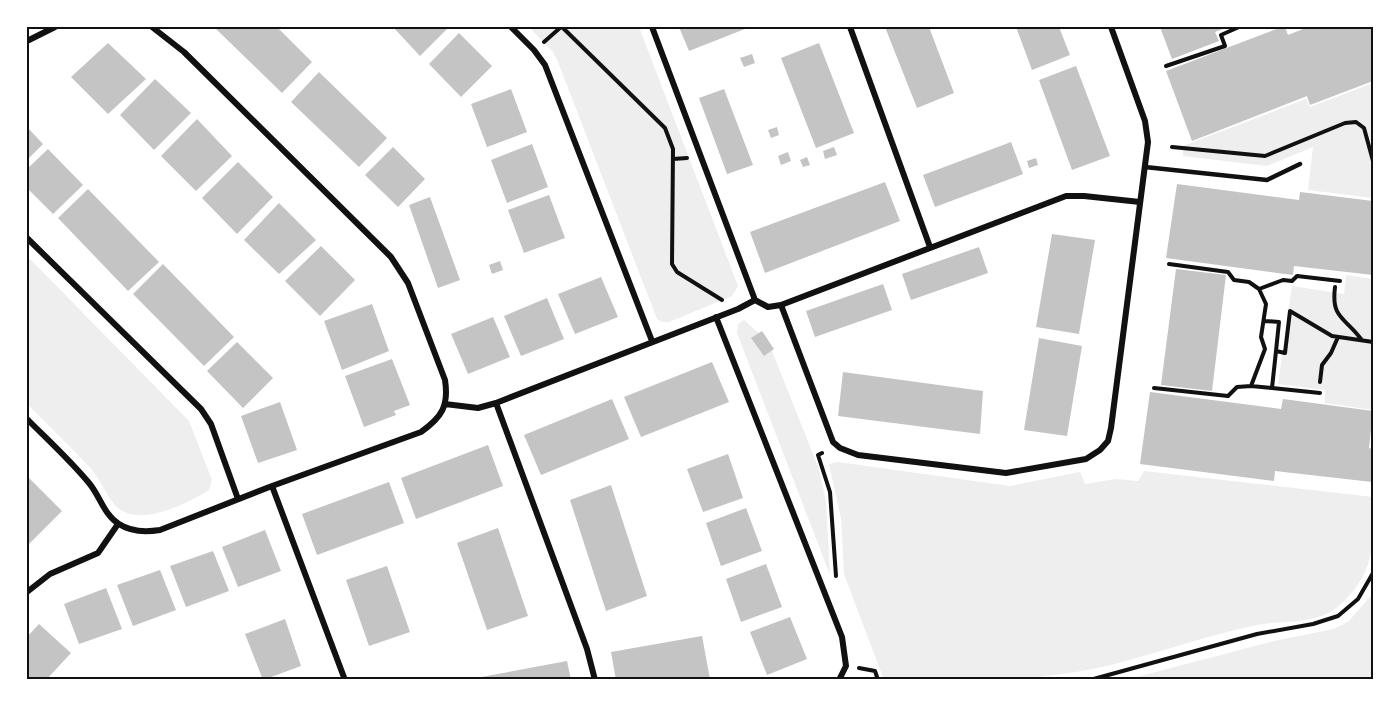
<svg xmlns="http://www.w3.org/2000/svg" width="1400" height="707" viewBox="0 0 1400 707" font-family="Helvetica,sans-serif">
	<rect width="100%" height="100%" fill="#fff"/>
	<!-- green -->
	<path fill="#eee" d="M529 27H639L738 286 732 296 669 322H662L657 319 558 62 553 52Z
		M1373 83V198L1308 190 1313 147 1267 166 1183 156V146L1306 99 1310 107Z
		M28 257 189 421 212 480 209 490C188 503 142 527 118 508 107 499 102 481 92 470 71 447 49 426 27 404Z
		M1346 275 1373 279V410L1325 403V390L1278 384 1292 286 1344 294Z
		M744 320 768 341 819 469 826 501 830 575 737 333 738 324Z
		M838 462 1010 486 1080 472 1085 484 1116 479 1138 481 1144 471 1373 497C1373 543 1377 571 1340 605 1318 625 1284 620 1257 625 1203 636 1151 656 1098 668 1028 683 956 680 884 680L844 574 841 518 829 464Z
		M1373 593V680H1125L1274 641 1334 629 1349 621Z"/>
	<!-- building -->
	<path fill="#c4c4c4" d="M214 27H277L312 62 282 93Z
		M393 27H449L420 56Z
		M679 27H750L689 51Z
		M885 27H929L954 93 917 108Z
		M1016 27H1059L1070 55 1032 70Z
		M1160 27H1228L1215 32 1219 41 1172 59Z
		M1282 27H1285L1288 35 1308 27H1373V81L1310 105 1307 96 1192 141 1166 71Z
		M459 33 492 66 461 97 429 64Z
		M108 43 146 79 108 114 71 77Z
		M819 43 854 133 816 148 781 58Z
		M752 54 755 63 744 67 740 58Z
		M1076 66 1110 156 1072 170 1039 80Z
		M319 72 387 138 359 167 291 102Z
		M155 79 191 113 154 150 120 115Z
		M511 89 527 132 487 147 471 104Z
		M724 89 753 165 727 174 699 98Z
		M197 119 232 156 196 191 161 156Z
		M27 127 43 144 27 160Z
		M777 127 779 135 771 138 768 130Z
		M1011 142 1023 174 935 207 923 175Z
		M532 144 548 187 507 203 491 160Z
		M393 147 425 179 398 207 365 175Z
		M834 147 837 155 825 159 823 151Z
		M48 149 83 185 53 214 27 188V169Z
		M788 152 791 161 781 165 778 156Z
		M807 157 810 165 803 167 800 160Z
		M1036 158 1038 165 1029 168 1027 161Z
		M238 162 273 197 237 234 202 198Z
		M885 182 900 221 765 273 750 232Z
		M1177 184 1299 200 1300 192 1373 201V275L1294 266 1293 275 1166 258Z
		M88 189 159 262 128 291 58 218Z
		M549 195 565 238 524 253 508 210Z
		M430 197 460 280 438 288 409 205Z
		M279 203 316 240 279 274 244 240Z
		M1052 234 1095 240 1079 334 1036 327Z
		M321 246 355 280 320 316 285 281Z
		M979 247 988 273 911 300 902 274Z
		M500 261 503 270 492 274 489 265Z
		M163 264 234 337 204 366 133 294Z
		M1176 269 1226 275 1212 391 1161 385Z
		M601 277 618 317 575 334 558 294Z
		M883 284 892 310 815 337 806 311Z
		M547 298 564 339 521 356 504 316Z
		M372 304 389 351 342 370 324 321Z
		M493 317 510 357 468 374 451 334Z
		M762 331 774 349 764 356 751 338Z
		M1039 338 1082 346 1067 436 1024 430Z
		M237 342 273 378 243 408 207 371Z
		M392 359 410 405 394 411 396 415 364 427 345 376Z
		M712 362 729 402 641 437 624 397Z
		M843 372 983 391 980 434 838 416Z
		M1150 392 1281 409 1283 399 1373 411 1369 448 1373 449 1372 482 1275 471 1274 481 1140 464Z
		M612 399 629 439 541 475 524 435Z
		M280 402 297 450 258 463 241 416Z
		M488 445 503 486 416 519 401 478Z
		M728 454 743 498 703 512 687 469Z
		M27 476 62 511 27 546Z
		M389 482 404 523 317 555 302 514Z
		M611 485 647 596 606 611 570 500Z
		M746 508 762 551 721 566 706 523Z
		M498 528 528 616 487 630 457 543Z
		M265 530 281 571 238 587 222 547Z
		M213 551 229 591 186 607 170 566Z
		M766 564 782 607 741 622 726 579Z
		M387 566 410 632 369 646 346 580Z
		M160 570 176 610 133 626 117 585Z
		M106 588 122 629 79 644 64 604Z
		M790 617 807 659 767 675 750 632Z
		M285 619 301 666 263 680 245 634Z
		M39 624 71 653 46 680H33L27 675V637Z
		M702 636 710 679 616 680 611 652Z
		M567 661 571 680H476V678Z"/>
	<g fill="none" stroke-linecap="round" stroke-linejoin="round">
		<!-- path -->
		<path stroke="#111" stroke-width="4" d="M562 27 665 128 673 149 672 264 677 272 722 300
			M544 42 561 27
			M1166 66 1225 46 1221 35 1239 27
			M1172 147 1265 156 1345 123 1356 122 1364 128 1373 161
			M673 159 687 158
			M1169 264 1228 272 1234 280 1249 282 1259 289 1266 304 1261 337 1265 349 1251 386 1272 388 1276 351 1285 353 1290 311 1332 336 1373 342
			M1335 287C1331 319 1345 317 1361 339
			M1259 289 1283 280 1292 281 1297 276 1340 281
			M1265 321 1279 322 1276 351
			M1320 382 1322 365 1331 353 1338 337
			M1154 388 1228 396 1237 387 1251 386
			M1272 388 1320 393
			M822 453 818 455 830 492 836 576
			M859 668 875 671 878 680
			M1090 680 1257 634 1313 624 1338 616 1358 599 1373 573"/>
		<!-- service -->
		<path stroke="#111" stroke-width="4.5" d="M1145 167 1267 180 1300 164"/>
		<!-- minor -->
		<path stroke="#111" stroke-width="6" d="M511 27 534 50 545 65 652 341
			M652 27 755 300
			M850 27 930 247
			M27 41 55 27
			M27 238 201 409 211 424 238 499
			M755 300 768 307 781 305 1066 196H1084L1140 202
			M781 305 833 442 840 448 858 455 1006 473 1086 459 1100 450 1108 441 1111 428 1148 142 1145 121 1111 27
			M716 317 842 637 846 666 839 680
			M496 403 587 649 595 680
			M445 404 478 408 496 403 738 309 755 300
			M27 419C48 440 70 460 89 483 100 496 104 515 119 524 131 532 147 532 160 530L272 486 421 432C442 417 449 406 445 380L408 283 391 257 184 52 152 27
			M272 486 345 680
			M27 592 50 574 98 553 118 524"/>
	</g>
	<!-- border -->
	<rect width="1400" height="707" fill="none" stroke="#ffffff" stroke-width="57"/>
	<rect x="28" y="28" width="1344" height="650" fill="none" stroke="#111" stroke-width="2"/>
</svg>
